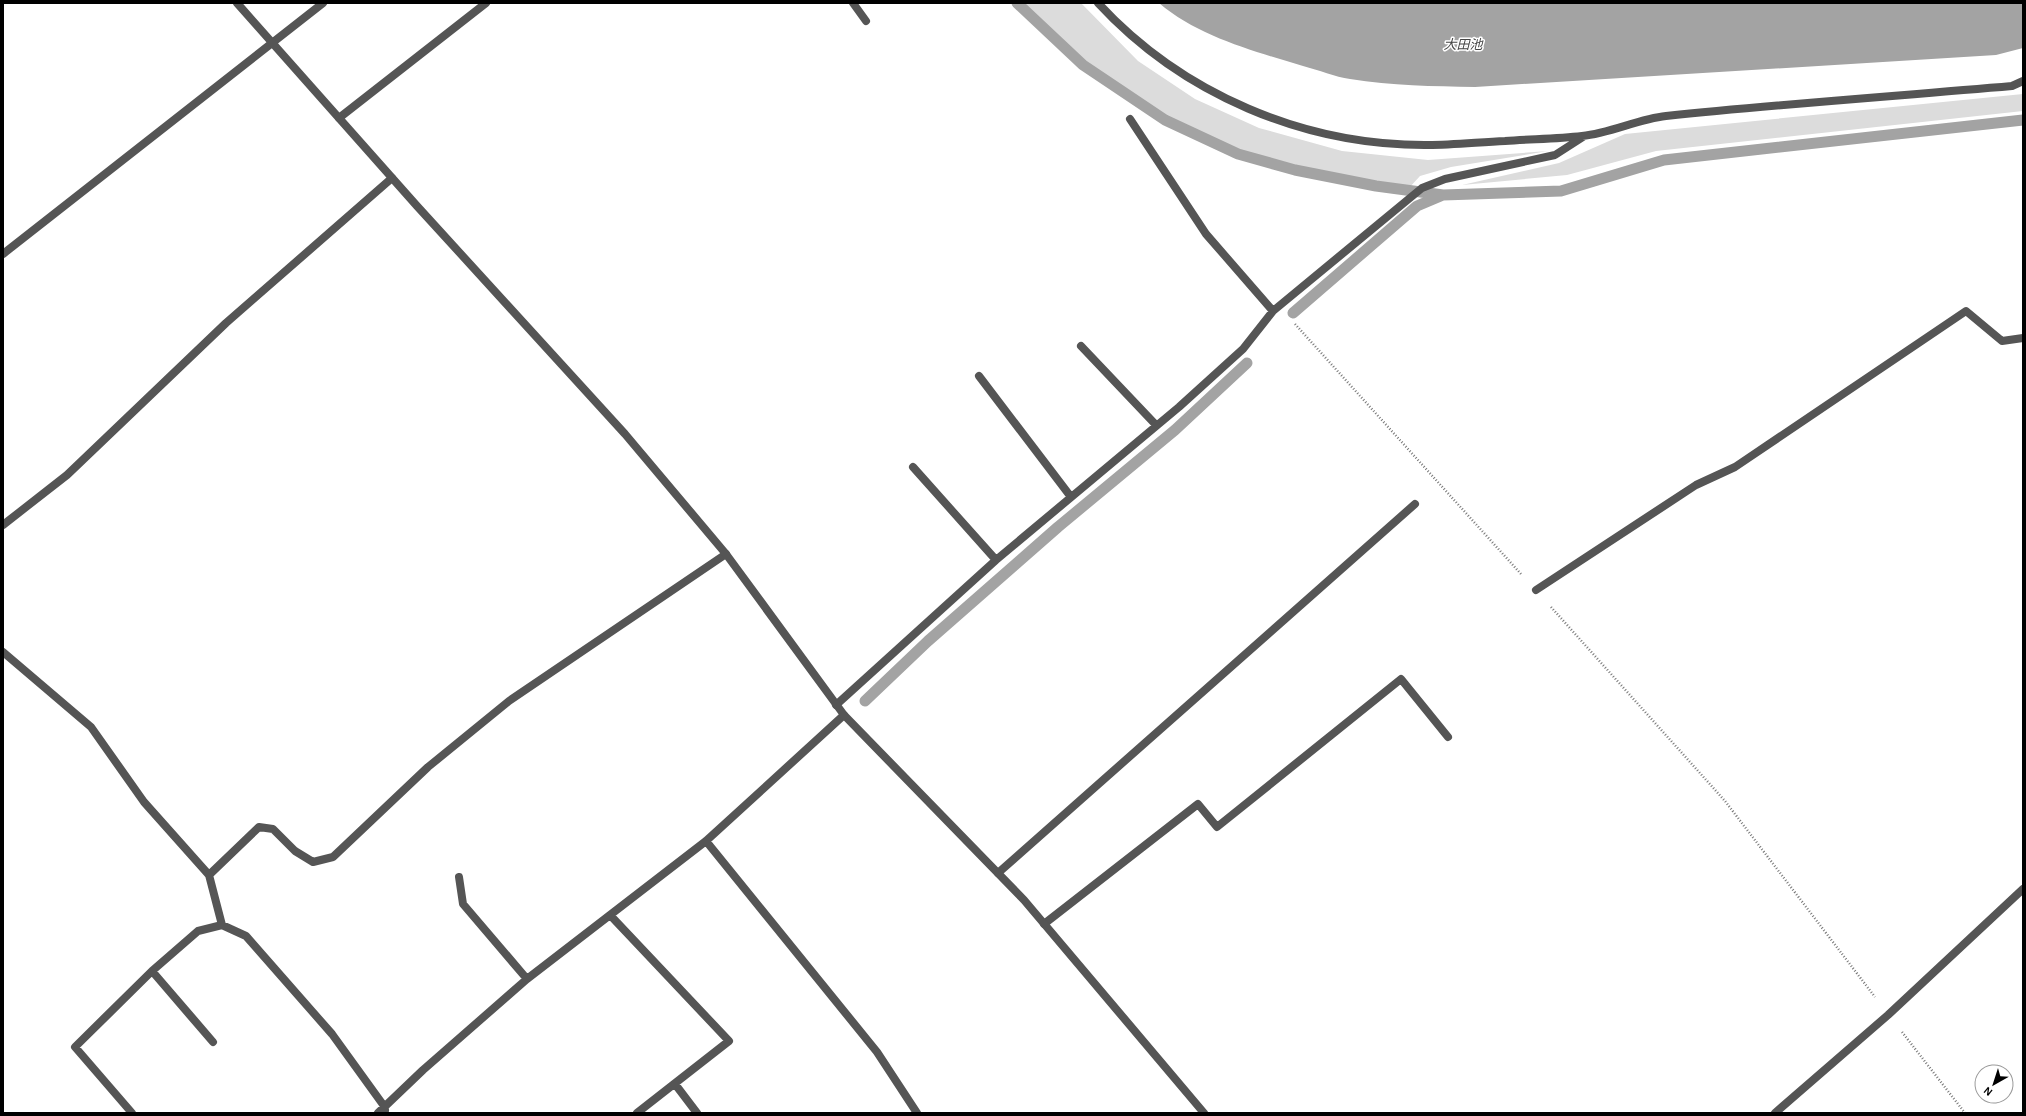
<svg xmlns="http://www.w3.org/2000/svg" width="2026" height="1116" viewBox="0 0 2026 1116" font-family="'Alegreya Sans','Noto Sans JP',sans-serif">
	<rect width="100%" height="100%" fill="#fff"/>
	<!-- green -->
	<path fill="#dcdcdc" d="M1021 3H1081L1138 61 1195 99 1259 128 1342 151 1428 160 1548 151 1451 167 1420 176 1409 188 1300 167 1241 150 1165 116 1090 66Z
		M2023 94V111L1656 151 1567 175 1462 185 1559 163 1625 134Z"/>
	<!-- water -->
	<path fill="#a3a3a3" d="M1159 3H2023V48L1996 55 1475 87C1433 86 1392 86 1350 79 1335 77 1319 70 1303 66 1254 51 1199 37 1159 3Z"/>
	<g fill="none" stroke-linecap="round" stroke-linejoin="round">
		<!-- stream -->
		<path stroke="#a3a3a3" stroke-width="11" d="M1017 3 1083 65 1165 120 1238 154 1295 170 1376 186 1443 195
			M1293 313 1417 206 1443 195 1561 191 1664 160 2023 120
			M865 701 928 641 1058 527 1175 430 1247 363"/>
		<!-- path -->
		<path stroke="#777" stroke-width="2.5" stroke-dasharray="1 2" stroke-linecap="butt" d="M1295 324 1521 574
			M1551 607 1725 801 1875 997
			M1902 1032 1965 1113"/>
		<!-- minor -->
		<path stroke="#555" stroke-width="8" d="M853 3 866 21
			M1098 3C1182 94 1304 146 1428 145 1454 145 1480 142 1505 141 1531 139 1557 139 1582 136 1611 133 1638 119 1666 116 1781 104 1897 96 2012 86L2023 81
			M339 118 486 3
			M1130 119 1206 234 1273 311
			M3 254 323 3
			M1081 346 1156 425
			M979 376 1071 497
			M913 467 996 560
			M3 525 67 475 226 323 392 178
			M1536 590 1696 485 1735 467 1966 311 2002 341 2023 338
			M3 652 91 727 144 802 209 875
			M836 705 996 560 1179 407 1243 349 1273 311 1422 188 1445 179 1555 155 1583 137
			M706 841 877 1052 917 1113
			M998 873 1415 504
			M459 877 463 904 527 979
			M610 915 729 1041 637 1113
			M1044 924 1198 804 1217 827 1401 679 1448 737
			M222 925 209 875 259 827 273 829 295 851 313 862 333 857 428 767 509 701 726 554
			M152 971 213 1042
			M675 1084 697 1113
			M132 1113 75 1047 152 971 198 931 222 925 246 936 332 1034 384 1106 385 1110
			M378 1113 423 1070 527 979 706 841 844 715
			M1775 1113 1888 1015 2023 889"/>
		<!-- tertiary -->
		<path stroke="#555" stroke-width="8" d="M237 3 417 206 625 434 726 554 844 715 1024 900 1204 1113"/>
	</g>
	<g text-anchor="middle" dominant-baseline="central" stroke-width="3" stroke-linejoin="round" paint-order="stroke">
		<!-- water labels -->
		<g font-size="13" font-style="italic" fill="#444" stroke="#fff">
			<text x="1463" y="45">大田池</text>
		</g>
	</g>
	<!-- border -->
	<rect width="2026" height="1116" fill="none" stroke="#000000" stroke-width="8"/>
	<!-- north arrow -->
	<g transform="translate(1994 1084) rotate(219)"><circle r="19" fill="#ffffff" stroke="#999999"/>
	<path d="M0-3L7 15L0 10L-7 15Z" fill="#000000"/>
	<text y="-6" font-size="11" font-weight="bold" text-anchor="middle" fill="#000000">N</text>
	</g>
</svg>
